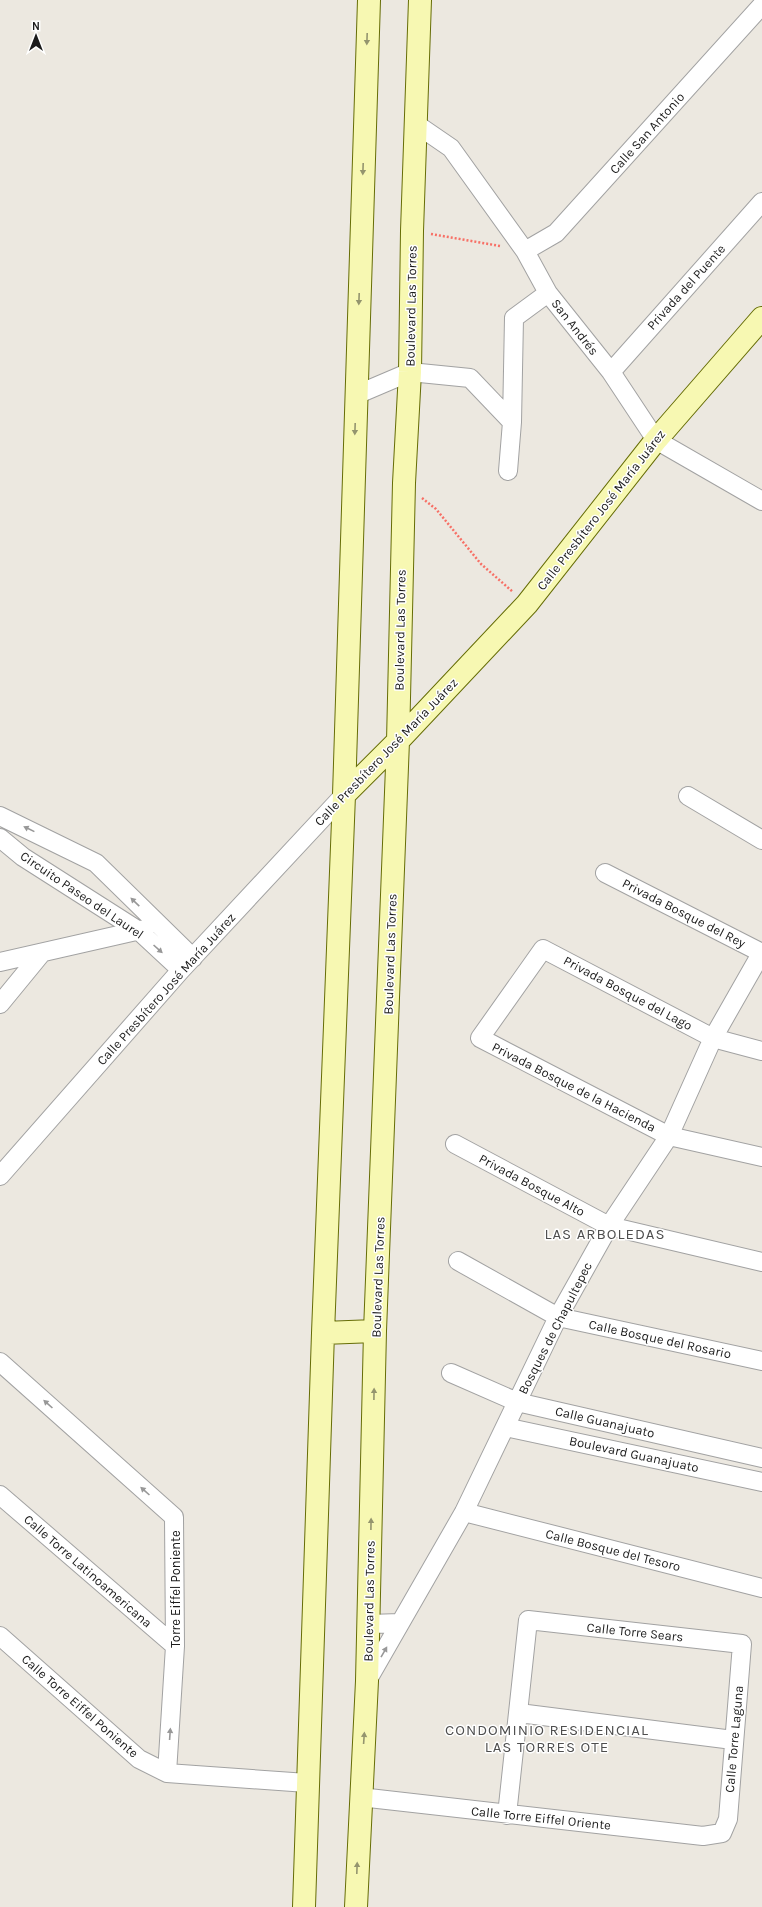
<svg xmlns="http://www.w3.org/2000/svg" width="762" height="1907" viewBox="0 0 762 1907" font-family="Karla,sans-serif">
	<rect width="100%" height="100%" fill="#ece8e0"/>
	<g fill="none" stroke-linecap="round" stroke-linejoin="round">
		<!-- street casing -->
		<g stroke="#a2a2a2" stroke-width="20">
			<path id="street" d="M416 124 451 148 525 251 548 293 611 372 656 440 762 501
				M525 251 556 233 762 5
				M611 372 762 202
				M356 395 410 372 470 378 512 422
				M508 471 512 422 514 318 548 293
				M688 796 762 840
				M0 816 96 863 193 958
				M0 838 23 857 139 931 181 970
				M605 873 762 953
				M0 962 145 929
				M0 1004 41 954
				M762 1051 713 1038 543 949 480 1038 669 1136 762 1157
				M455 1144 609 1226 762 1262
				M0 1176 181 970 344 795
				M458 1261 558 1317 762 1361
				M0 1362 174 1517 175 1646 167 1773
				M451 1373 517 1402 762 1458
				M505 1427 762 1482
				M0 1495 175 1646
				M464 1512 762 1588
				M369 1624 400 1623
				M0 1636 139 1759 167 1773 307 1783
				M367 1681 464 1512 558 1317 609 1226 669 1136 713 1038 762 952
				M519 1713 733 1740
				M360 1797 703 1836 722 1833 728 1819 742 1644 528 1620 507 1815"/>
		</g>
		<!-- secondary casing -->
		<g stroke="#666d06" stroke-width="24">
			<path id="secondary" d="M344 795 398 741 527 604 656 440 762 318
				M323 1333 375 1331
				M304 1907 323 1333 344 795 369 0
				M356 1907 367 1681 375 1331 398 741 404 483 410 372 412 231 420 0"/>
		</g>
		<!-- path -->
		<path stroke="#f77066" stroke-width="2.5" stroke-dasharray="2 2" stroke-linecap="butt" d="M431 234 500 246
			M422 498 436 509 481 564 513 592"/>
		<!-- street -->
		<use href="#street" stroke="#fff" stroke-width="18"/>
		<!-- secondary -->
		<use href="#secondary" stroke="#f7f8b2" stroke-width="22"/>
	</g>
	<!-- one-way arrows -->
	<defs><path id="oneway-solid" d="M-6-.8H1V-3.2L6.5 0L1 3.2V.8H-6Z"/></defs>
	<g fill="#94956e">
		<use href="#oneway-solid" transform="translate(367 39) rotate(92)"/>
		<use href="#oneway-solid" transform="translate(363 169) rotate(92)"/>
		<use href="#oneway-solid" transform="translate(359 299) rotate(92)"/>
		<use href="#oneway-solid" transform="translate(355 429) rotate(92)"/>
		<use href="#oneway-solid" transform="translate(374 1394) rotate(-89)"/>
		<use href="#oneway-solid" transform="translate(371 1524) rotate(-89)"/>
		<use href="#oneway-solid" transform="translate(364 1738) rotate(-86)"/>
		<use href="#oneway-solid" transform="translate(357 1868) rotate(-88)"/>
	</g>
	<g fill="#989898">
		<use href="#oneway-solid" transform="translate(29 829) rotate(-154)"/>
		<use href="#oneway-solid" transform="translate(135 902) rotate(-136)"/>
		<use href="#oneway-solid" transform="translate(158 949) rotate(42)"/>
		<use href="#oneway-solid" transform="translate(48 1404) rotate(-138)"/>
		<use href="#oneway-solid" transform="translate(145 1491) rotate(-138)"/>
		<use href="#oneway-solid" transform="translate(384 1652) rotate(-60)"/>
		<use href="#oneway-solid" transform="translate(170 1734) rotate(-86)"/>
	</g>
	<g text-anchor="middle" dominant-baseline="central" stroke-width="3" stroke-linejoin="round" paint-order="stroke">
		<!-- street labels -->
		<g font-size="13" fill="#1b1b1b" stroke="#fff">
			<text transform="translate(647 133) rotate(-48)">Calle San Antonio</text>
			<text transform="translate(686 287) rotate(-48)">Privada del Puente</text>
			<text transform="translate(411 306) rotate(-89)">Boulevard Las Torres</text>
			<text transform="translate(575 327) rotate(52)">San Andrés</text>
			<text transform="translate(601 510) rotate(-52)">Calle Presbítero José María Juárez</text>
			<text transform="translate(400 630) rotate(-89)">Boulevard Las Torres</text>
			<text transform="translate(386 752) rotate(-46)">Calle Presbítero José María Juárez</text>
			<text transform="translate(82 895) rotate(34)">Circuito Paseo del Laurel</text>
			<text transform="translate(684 913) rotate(27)">Privada Bosque del Rey</text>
			<text transform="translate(390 954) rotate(-88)">Boulevard Las Torres</text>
			<text transform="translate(166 989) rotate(-48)">Calle Presbítero José María Juárez</text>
			<text transform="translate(628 993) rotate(28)">Privada Bosque del Lago</text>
			<text transform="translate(574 1087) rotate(27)">Privada Bosque de la Hacienda</text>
			<text transform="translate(532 1185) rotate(28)">Privada Bosque Alto</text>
			<text transform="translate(378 1277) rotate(-88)">Boulevard Las Torres</text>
			<text transform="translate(555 1328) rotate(-63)">Bosques de Chapultepec</text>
			<text transform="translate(660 1339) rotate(12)">Calle Bosque del Rosario</text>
			<text transform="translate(605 1422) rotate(13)">Calle Guanajuato</text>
			<text transform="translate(634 1454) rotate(12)">Boulevard Guanajuato</text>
			<text transform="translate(613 1550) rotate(14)">Calle Bosque del Tesoro</text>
			<text transform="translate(88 1571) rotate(41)">Calle Torre Latinoamericana</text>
			<text transform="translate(175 1589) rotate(-90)">Torre Eiffel Poniente</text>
			<text transform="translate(369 1601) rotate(-89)">Boulevard Las Torres</text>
			<text transform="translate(635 1632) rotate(6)">Calle Torre Sears</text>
			<text transform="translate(80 1706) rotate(41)">Calle Torre Eiffel Poniente</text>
			<text transform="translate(734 1739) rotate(-85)">Calle Torre Laguna</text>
			<text transform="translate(541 1818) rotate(6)">Calle Torre Eiffel Oriente</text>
		</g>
		<!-- quarter labels -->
		<g font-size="15" letter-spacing="1" fill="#4e4e4e" stroke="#fff">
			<text x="605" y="1234">LAS ARBOLEDAS</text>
			<text x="547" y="1730">CONDOMINIO RESIDENCIAL<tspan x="547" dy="17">LAS TORRES OTE</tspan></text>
		</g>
	</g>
	<!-- north arrow -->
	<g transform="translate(36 36)" stroke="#ffffff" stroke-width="3" paint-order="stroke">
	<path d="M0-3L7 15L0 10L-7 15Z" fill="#1b1b1b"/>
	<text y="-6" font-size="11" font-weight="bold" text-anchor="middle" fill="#1b1b1b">N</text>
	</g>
</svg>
